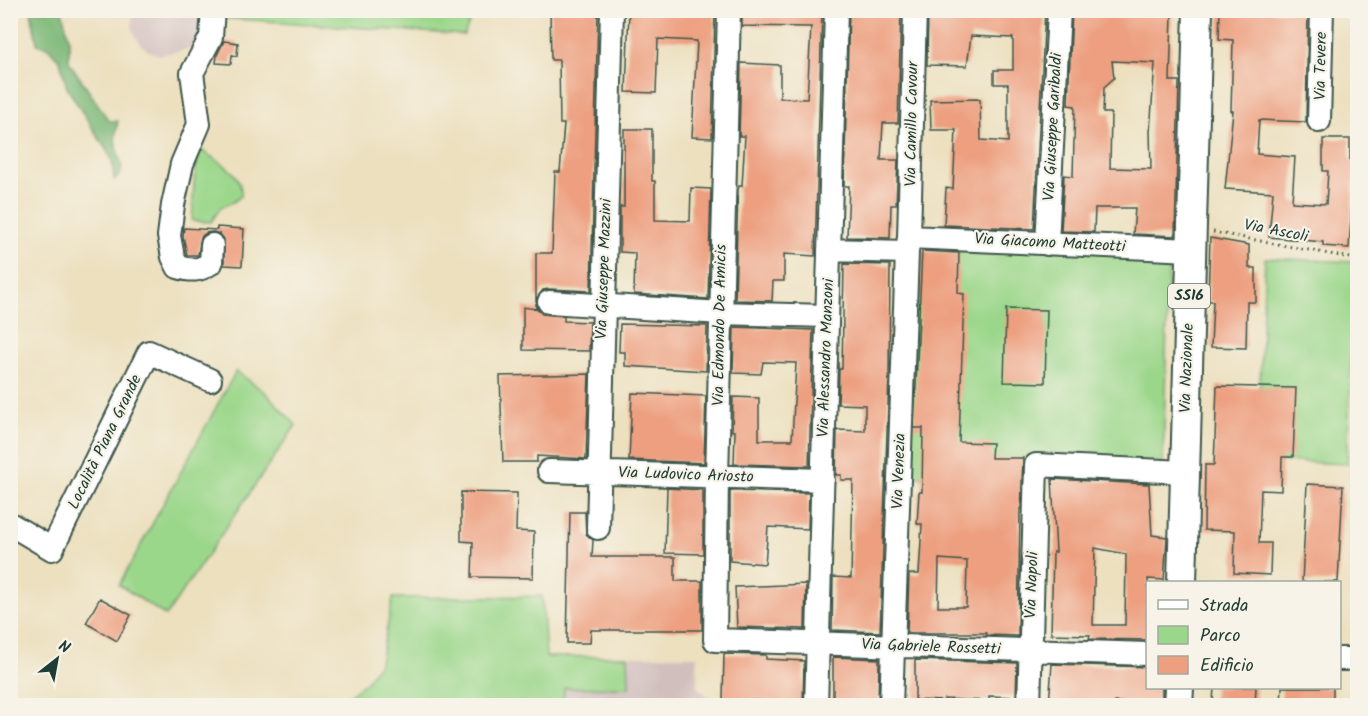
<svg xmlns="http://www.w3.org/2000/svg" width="1368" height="716" viewBox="0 0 1368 716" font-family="Kalam,sans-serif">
	<rect width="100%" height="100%" fill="#f7f3e8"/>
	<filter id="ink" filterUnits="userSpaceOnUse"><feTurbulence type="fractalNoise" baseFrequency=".0167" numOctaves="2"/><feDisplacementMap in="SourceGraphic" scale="12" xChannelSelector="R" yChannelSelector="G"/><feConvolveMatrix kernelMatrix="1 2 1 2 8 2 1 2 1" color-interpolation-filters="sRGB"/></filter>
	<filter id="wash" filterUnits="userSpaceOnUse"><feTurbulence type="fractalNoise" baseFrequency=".008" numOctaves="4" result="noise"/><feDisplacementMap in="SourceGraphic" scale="24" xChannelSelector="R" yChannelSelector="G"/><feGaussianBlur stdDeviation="1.35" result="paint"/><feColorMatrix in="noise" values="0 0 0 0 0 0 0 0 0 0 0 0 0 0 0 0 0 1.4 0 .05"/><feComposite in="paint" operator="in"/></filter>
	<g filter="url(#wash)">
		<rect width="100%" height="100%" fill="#ece0bf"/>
		<!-- industrial -->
		<path fill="#d1bfbe" d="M131 11H208L198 47 160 55 148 51 140 44 133 31Z
			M628 656H697V687L719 705 563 706V688L629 687Z"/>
		<!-- green -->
		<path fill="#9bd78b" stroke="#5d8a60" stroke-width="1.5" d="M221 10 474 11 464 35 221 18Z
			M201 150C218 162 243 171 241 196L233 202 221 207 211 222 192 221C194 198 192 173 201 150Z
			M959 245 1169 252 1163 464 1026 459 1024 480 910 476 915 291 957 292Z
			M1265 258 1355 262 1347 464 1257 460Z
			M236 371 266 393 296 425 166 616 119 585Z
			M542 596 546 657 628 656 629 687 564 688 563 705H336L366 682 380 662 393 598Z"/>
		<!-- forest -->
		<path fill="#7cb877" stroke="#4e7a56" stroke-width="1.5" d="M31 11H62L69 38V62L109 121H118C116 129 114 138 116 146 118 160 129 170 114 180L112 159 67 88 60 61 47 47 37 44Z"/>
		<g id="blocks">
			<!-- building -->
			<path fill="#ed9f7f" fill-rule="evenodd" d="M550 10H598L591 291 549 289 543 290 536 300V253H552L555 172H560L564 124H560L559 60H551Z
				M629 10H715L712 138 692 137 697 41 658 39 656 93 626 92Z
				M742 10H822L815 256 784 254V281H773L772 301 735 300 738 190 739 186H742L745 136H739L741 63 780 65V98L807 99 811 27 742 26Z
				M870 10H901L898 123H883L881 160H898L896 205H891L890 238 847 237 849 186H844L849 12 870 13Z
				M928 10H1045L1034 229 944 225 946 188 953 189 956 130H931L930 100 980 99 981 140 1008 142V84H994V70H1013V38L971 36 967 66 927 65Z
				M1072 10 1172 14 1170 81H1179L1175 236 1133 234 1135 208H1095L1094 232 1061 231 1064 175 1073 176 1075 106 1068 105ZM1112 61 1155 63 1150 132 1151 169 1110 168 1111 113H1103L1104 87 1114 78Z
				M1220 10 1308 12 1306 122 1259 120 1257 154 1295 157 1292 202 1326 204 1328 171H1323V139H1350V160H1355L1349 248 1323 246V242L1269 237 1273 192 1225 189 1233 111H1231L1233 40 1219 39Z
				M224 41 238 43 237 56 232 55 231 64 216 63 217 55Z
				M624 129H652V181H655V220L690 221 691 188 711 189 708 299 634 294 635 253 620 252V207H624Z
				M217 227 244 229 242 266 224 265V239L220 234 213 232 206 233 201 237 198 255H187L183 236 184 228 217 230Z
				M1210 238 1249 245V268H1256V302H1247L1246 348 1211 347 1213 301H1208Z
				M922 251 959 253 958 293 964 294 959 442 992 443 991 458H1023L1021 509H1020L1018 636 986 635V633H907L909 574H919L922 524H917L919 492H922L923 428H914ZM939 559 967 561 966 607H938Z
				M844 264 890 265 889 376 880 632 832 630 833 577 851 578 853 480H841V475H836L837 430 865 431V405L838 404 839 369H842Z
				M536 303 537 308 542 314 564 316V321L590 322 589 351 523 350V307L536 309Z
				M1006 309 1047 310 1045 383 1004 382Z
				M620 324 707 326 706 371 625 366V352H619Z
				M734 327 813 330 809 466 734 464 735 431H732L733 397 759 398V440H792L796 363 763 362 761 374 733 373Z
				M589 374 586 459 537 456V462H503L500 376Z
				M1217 386 1296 388 1293 457H1282L1281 491 1261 490 1259 543H1271L1270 575 1234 573 1235 531 1204 530 1205 465H1214Z
				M632 393 706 396 704 463 629 460Z
				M1052 479 1149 484 1152 535 1167 537 1164 580 1148 579V640L1089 639 1090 635 1051 634 1053 552H1056ZM1095 548 1126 554 1125 625H1093Z
				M1307 484 1343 486 1338 582H1302Z
				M667 488 703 490V554L665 553Z
				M730 491 809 493 808 529 768 527 765 564 730 561Z
				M461 492 517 493 516 531 534 532 533 578 472 577 473 542 461 541Z
				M570 512H585L586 534 593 540 592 557H675V581H702V630H591L590 643H567Z
				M806 584 805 629 737 627 735 587Z
				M100 598 131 615 117 641 86 623Z
				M724 654 766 655V659L804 661 803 705H778V701L723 700Z
				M833 657 879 659 878 705H833Z
				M915 660 1017 663 1016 697 989 696V701L944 699V701L915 700Z
				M1052 664 1148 667V687H1162V704L1115 702V705H1049Z
				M1214 687H1256L1255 705 1213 702Z
				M1282 687H1333V705L1281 704Z"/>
		</g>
	</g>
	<g filter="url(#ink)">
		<use href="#blocks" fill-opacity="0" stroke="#3e5549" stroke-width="1.5"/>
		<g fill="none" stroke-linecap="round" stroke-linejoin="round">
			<!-- minor casing -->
			<g stroke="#3e5549" stroke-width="26">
				<path id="minor" d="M729 10 717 477 715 640 1148 654
					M1319 121 1322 10
					M909 237 1191 250
					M1047 244 1059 10
					M212 245 211 263C199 271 191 271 178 267L173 257 169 236 173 205 182 164 199 124 192 73 211 37 213 10
					M829 250 907 252
					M549 302 721 313 827 316
					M549 471 823 480
					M10 524 52 549 149 352 210 380
					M598 528 612 10
					M1340 659H1346
					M816 706 836 10
					M891 706 907 252 909 237 915 10
					M1029 706 1036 465 1185 472"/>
			</g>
			<!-- major casing -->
			<g stroke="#3e5549" stroke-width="32">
				<path id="major" d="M1182 582 1198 10
					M1178 706 1179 688"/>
			</g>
			<!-- path -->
			<path stroke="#3e5549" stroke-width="3" stroke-dasharray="1.5 4.5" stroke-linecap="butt" d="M1213 232 1356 259"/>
			<!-- minor -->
			<use href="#minor" stroke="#fff" stroke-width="22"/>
			<!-- major -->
			<use href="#major" stroke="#fff" stroke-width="28"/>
		</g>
	</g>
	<g text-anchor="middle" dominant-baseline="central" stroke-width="4.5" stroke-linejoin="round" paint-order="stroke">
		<!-- shield labels -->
		<rect fill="#f7f3e8" stroke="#60746a" stroke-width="1.5" x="1168" y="284" width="42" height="24" rx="4.5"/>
		<g font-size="15" font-weight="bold" fill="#1f3d34">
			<text x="1189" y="296">SS16</text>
		</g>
		<!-- street labels -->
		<g font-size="16" fill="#1f3d34" stroke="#f7f3e8">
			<text transform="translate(1321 66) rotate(-89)">Via Tevere</text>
			<text transform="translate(912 124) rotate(-89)">Via Camillo Cavour</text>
			<text transform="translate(1053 127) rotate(-87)">Via Giuseppe Garibaldi</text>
			<text transform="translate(1276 231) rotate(11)">Via Ascoli</text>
			<text transform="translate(1050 243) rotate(3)">Via Giacomo Matteotti</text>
			<text transform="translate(604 269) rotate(-88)">Via Giuseppe Mazzini</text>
			<text transform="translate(720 325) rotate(-89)">Via Edmondo De Amicis</text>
			<text transform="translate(826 358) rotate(-88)">Via Alessandro Manzoni</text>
			<text transform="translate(1187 368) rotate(-88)">Via Nazionale</text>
			<text transform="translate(105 442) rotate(-64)">Località Piana Grande</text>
			<text transform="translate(899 471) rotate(-88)">Via Venezia</text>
			<text transform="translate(686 475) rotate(2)">Via Ludovico Ariosto</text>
			<text transform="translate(1032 585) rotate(-88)">Via Napoli</text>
			<text transform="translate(931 647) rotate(2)">Via Gabriele Rossetti</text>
		</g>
	</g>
	<!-- margin -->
	<rect width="1368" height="716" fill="none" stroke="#f7f3e8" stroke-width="36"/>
	<!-- legend -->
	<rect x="1146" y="581" width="195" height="108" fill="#f7f3e8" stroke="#a1aaa0" stroke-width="1.5"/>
	<rect x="1158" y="600" width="30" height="9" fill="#ffffff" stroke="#a1aaa0" stroke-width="1.5"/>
	<text x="1200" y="611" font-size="18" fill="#1f3d34">Strada</text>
	<rect x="1158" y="626" width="30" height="18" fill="#9bd78b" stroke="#a1aaa0" stroke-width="1.5"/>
	<text x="1200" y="641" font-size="18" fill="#1f3d34">Parco</text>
	<rect x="1158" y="656" width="30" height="18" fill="#ed9f7f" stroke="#a1aaa0" stroke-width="1.5"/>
	<text x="1200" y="671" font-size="18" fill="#1f3d34">Edificio</text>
	<!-- north arrow -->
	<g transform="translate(57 659) rotate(31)" stroke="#f7f3e8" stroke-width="4.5" paint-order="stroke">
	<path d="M0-4.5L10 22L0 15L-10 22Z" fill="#1f3d34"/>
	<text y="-9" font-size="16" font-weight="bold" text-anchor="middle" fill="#1f3d34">N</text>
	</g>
</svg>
